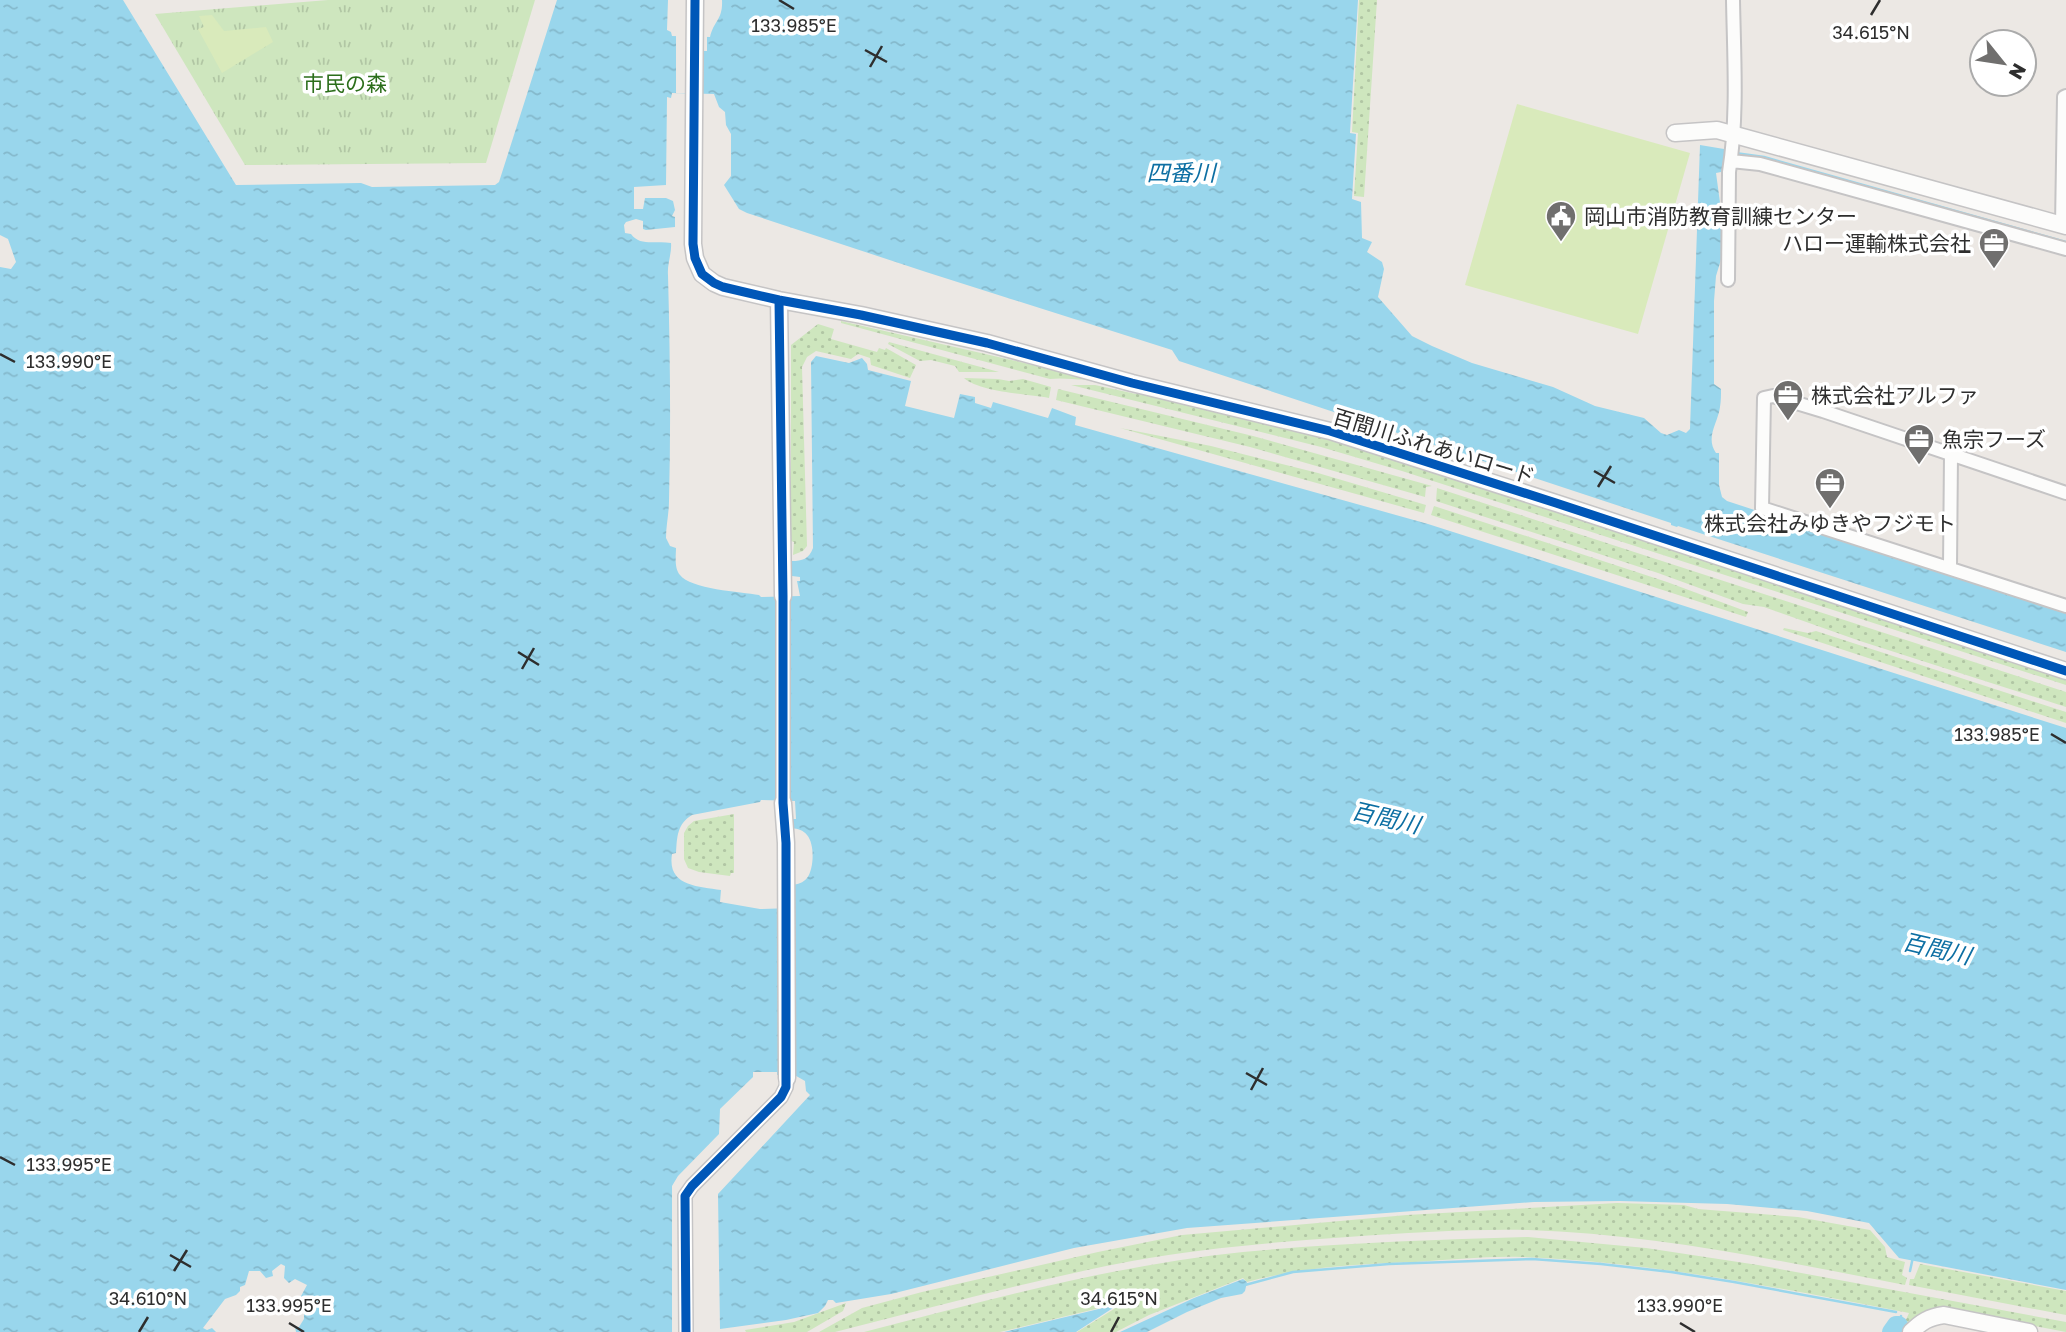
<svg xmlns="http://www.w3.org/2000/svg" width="2066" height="1332" viewBox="0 0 2066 1332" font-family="'Golos Text','Noto Sans JP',sans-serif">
	<defs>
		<pattern id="grass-dots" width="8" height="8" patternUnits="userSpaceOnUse" patternTransform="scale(1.75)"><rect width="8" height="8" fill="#cee6be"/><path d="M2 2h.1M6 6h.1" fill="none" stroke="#b1c6a4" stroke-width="1.8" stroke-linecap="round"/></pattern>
		<pattern id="park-tufts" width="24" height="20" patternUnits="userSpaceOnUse" patternTransform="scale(1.75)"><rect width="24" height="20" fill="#cee6be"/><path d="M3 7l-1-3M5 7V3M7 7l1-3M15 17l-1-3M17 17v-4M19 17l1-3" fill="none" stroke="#b1c6a4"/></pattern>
		<pattern id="water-ripples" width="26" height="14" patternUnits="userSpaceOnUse" patternTransform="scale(1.75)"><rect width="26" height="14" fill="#99d6ec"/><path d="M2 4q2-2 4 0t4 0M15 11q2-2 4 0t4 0" fill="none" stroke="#84b8cb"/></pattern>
	</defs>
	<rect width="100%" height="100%" fill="#ece8e4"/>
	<!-- grass -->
	<path fill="url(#grass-dots)" d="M1359 0H1377L1364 197 1354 196 1358 133 1352 132Z
		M841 321 1094 379C1079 381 1065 377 1050 379L841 323Z
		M818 324 834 329 831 339 877 352 879 348 885 350 886 348 916 365 910 378 871 365 870 358 858 354 851 359 816 351 807 357 802 367 807 546 803 551 793 555 794 542 791 541V345Z
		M889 342 999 372H959L955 366 931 360 920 361 888 344Z
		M964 378 998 379 1009 381 1023 379 1051 387 1049 398C1026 394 980 392 964 378Z
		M1071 385H1095L1136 394 1137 390 1374 447 2066 675V685L1402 471 1321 447Z
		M1058 389 1253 436 1432 486 1426 487 1425 497 1250 447 1056 400Z
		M1120 428 1211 446 1318 473 1426 505 1424 513Z
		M1437 488 2066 692V707L1860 641 1764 607 1743 604 1658 573 1436 501Z
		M1434 506 1667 582 1748 612 1746 617 1431 515Z
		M1784 628 1808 633 1816 631 2066 712V723L1783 630Z
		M734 814V873H731L730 876 699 872 688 868 684 859V833L688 826 694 821Z
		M1617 1203 1684 1205 1698 1209 1798 1217 1870 1230 1885 1247 1887 1257 1905 1262 1902 1275 1907 1278 1905 1285C1781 1261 1655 1234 1528 1230 1468 1229 1408 1233 1348 1237 1276 1242 1203 1248 1132 1261 1032 1280 934 1307 835 1332H819L862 1308 922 1292 1098 1252 1182 1235 1407 1215Z
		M1528 1237 1646 1248 1758 1265 2066 1322V1332L1953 1310 1932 1309 1915 1317 1909 1325 1904 1324 1909 1313C1780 1288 1652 1262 1521 1257 1486 1256 1450 1260 1415 1262 1359 1264 1302 1267 1247 1282L1243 1278 1149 1315 1116 1332H1077L1114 1309 1112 1305 1000 1332H864C989 1300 1114 1265 1243 1252 1337 1243 1433 1240 1528 1237Z
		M1920 1264 2066 1291V1315L1909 1285 1910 1279H1914Z
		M846 1303 843 1311 807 1332H746L745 1330 794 1322Z"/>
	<!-- park -->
	<path fill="url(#park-tufts)" d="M328 0H535L486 163 245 165 155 14Z"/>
	<!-- pitch -->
	<path fill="#d9eabb" d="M212 15 224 31 266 27 273 42 222 73 198 29 204 27 199 16Z
		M1517 104 1690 153 1638 334 1465 285Z"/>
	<!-- water -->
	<path fill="url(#water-ripples)" fill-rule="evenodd" d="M0 0H123L236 185 361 183 372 187 495 185 499 182 557 0H668L667 30 671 32 672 36 710 37C714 20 723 20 722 0H1358L1350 133 1356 134 1352 199 1361 202 1362 238 1372 242 1367 252 1382 262 1384 269 1378 297 1412 336 1432 346 1472 363 1553 387 1595 406 1644 418 1661 433 1667 435 1679 430 1686 433 1690 429 1700 145 1724 149 1726 171 1716 173 1721 210 1723 253 1716 276 1714 301V384L1721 389C1721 395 1721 401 1720 407 1718 423 1705 437 1716 453H1719V485L1722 497 1727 501 2066 612V652L1678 526 1677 527 1671 525V523L1179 361 1172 350 926 272 747 213 739 209 724 185 731 176V134L726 125 725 112 719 107 714 94 672 93 671 98 667 97 666 185 634 187V209H643L645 198H666L673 201 675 210 672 216 675 217V227L646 230 643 229V221L636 219 626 222 624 225 625 233 631 234C640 247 657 240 671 243 672 253 667 264 668 275 670 350 671 425 669 501 669 513 666 526 666 538L670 546 676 548C676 556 674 568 680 575 690 589 741 592 759 595L761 597 800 596 797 581H800V577L792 576V561C802 561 809 559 813 548L811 362 816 356 849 363 862 358 867 364 868 370 911 381 905 406 954 418 960 394 975 397V403L991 408 993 402 1048 418 1052 408 1076 417 1075 425 1428 524 2066 728V1290L1899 1258 1869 1223 1807 1211 1727 1204 1620 1201 1534 1202 1187 1228 1074 1248 891 1294 836 1303 833 1300H828L825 1306 818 1313 786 1320 720 1329 718 1194 810 1095 806 1091 805 1081 791 1073 777 1075V1072H753V1077L720 1109 719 1134 678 1176 672 1186V1332H296L295 1327H299L304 1319V1313L292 1306H301L300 1298 307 1285 295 1279 289 1283 284 1278 285 1266 281 1264 272 1271 273 1276 266 1278 260 1271H249L245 1285 240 1287V1291L236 1295 225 1299 203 1328 207 1330 212 1328 216 1332H0V267L11 269 16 262 8 239 0 235ZM761 800 795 801 796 819H792V828C798 829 803 830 807 835 815 844 814 869 807 878 803 883 798 884 792 885V908L760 909 720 902 721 890C697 886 667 886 672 854L676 853C677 837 677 824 692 815L760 802Z
		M1243 1279 1247 1282 1245 1291 1242 1294 1221 1298 1187 1312 1147 1332H1120L1194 1298Z
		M1111 1306 1113 1308 1076 1332H1004Z"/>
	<!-- pier -->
	<path fill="#ece8e4" d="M676 36H707V51H702L701 93H676Z"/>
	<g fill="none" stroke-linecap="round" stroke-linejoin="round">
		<!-- stream -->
		<path stroke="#99d6ec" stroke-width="2.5" d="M1735 153 1764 157 2066 242
			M1910 1271 1913 1257
			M1245 1285 1293 1272 1389 1264 1532 1259 1601 1264 1671 1272 1734 1282 1896 1312
			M1901 1316 1899 1325H1901"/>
		<!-- river -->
		<path stroke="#99d6ec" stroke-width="18" d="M1891 1332 1896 1325H1899"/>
		<!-- minor casing -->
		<g stroke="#c5c4c5" stroke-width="16">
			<path id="minor" d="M1731 161 1760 164 2066 249
				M2062 225 2064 97 2066 96
				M1728 280 1729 172C1738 116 1734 57 1733 0
				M2066 493 1823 411 1773 396 1764 398 1762 508 2066 606
				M1950 567 1951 455
				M783 803V596
				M686 1332 685 1196 692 1186 781 1097 786 1087 787 1078"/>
		</g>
		<!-- tertiary casing -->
		<g stroke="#c5c4c5" stroke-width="19">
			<path id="tertiary" d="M695 0 693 244 695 258 702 274 714 283 723 287 779 300 861 315 987 343 1132 383 1330 431 1556 503 2066 671
				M1675 133 1717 130 2066 226
				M779 300 783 596
				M783 803 786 843 787 1078
				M1911 1332C1921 1322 1929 1317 1944 1315L2029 1332"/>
		</g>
		<!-- minor -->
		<use href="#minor" stroke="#fcfcfb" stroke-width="12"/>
		<!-- tertiary -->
		<use href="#tertiary" stroke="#fcfcfb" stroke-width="16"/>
		<!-- cycleway casing -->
		<g stroke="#fff" stroke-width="13">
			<path id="cycleway" d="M695 0 693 244 695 258 702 274 714 283 723 287 779 300 861 315 987 343 1132 383 1330 431 1556 503 2066 671
				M686 1332 685 1196 692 1186 781 1097 786 1087V843L783 803V596L779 300"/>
		</g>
		<!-- cycleway -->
		<use href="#cycleway" stroke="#0057b8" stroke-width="9"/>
	</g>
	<!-- ticks -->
	<path fill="none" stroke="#2e2e2e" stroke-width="2.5" d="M779 0 794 9M1871 15 1880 0M865 50 887 62M870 67 882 46M0 354 15 362M1594 471 1615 483M1598 487 1611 466M518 652 539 665M522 669 534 648M2051 734 2066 743M1246 1073 1267 1085M1251 1090 1263 1068M0 1157 15 1165M170 1255 191 1267M174 1271 187 1250M289 1323 304 1332M1680 1323 1695 1332M139 1332 148 1317M1111 1332 1119 1317"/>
	<!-- icons -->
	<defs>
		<g id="civic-pin" transform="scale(1.575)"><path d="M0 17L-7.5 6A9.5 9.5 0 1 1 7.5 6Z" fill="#706f6e" stroke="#fff"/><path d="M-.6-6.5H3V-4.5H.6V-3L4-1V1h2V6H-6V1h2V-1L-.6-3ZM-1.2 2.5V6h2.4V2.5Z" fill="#fff"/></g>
		<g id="office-pin" transform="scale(1.575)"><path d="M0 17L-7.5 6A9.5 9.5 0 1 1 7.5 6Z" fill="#706f6e" stroke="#fff"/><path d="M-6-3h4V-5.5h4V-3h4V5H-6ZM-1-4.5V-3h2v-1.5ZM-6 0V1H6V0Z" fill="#fff"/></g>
	</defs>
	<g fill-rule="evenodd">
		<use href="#civic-pin" x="1561" y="216"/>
		<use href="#office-pin" x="1994" y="243"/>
		<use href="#office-pin" x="1788" y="395"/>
		<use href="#office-pin" x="1919" y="439"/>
		<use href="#office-pin" x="1830" y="483"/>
	</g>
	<g text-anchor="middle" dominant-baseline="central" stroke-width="7" stroke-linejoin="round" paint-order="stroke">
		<!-- park labels -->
		<g font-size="21" fill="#2c6e1b" stroke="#fff">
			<text x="345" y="83">市民の森</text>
		</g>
		<!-- poi labels -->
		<g font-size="21" fill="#2e2e2e" stroke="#fff" text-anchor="start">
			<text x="1584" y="216">岡山市消防教育訓練センター</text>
			<text x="1971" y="243" text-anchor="end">ハロー運輸株式会社</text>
			<text x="1811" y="395">株式会社アルファ</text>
			<text x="1942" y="439">魚宗フーズ</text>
			<text x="1830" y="523" text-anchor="middle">株式会社みゆきやフジモト</text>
		</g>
		<!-- street labels -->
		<g font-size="21" fill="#2e2e2e" stroke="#fff">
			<text transform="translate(1434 446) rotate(17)">百間川ふれあいロード</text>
		</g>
		<!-- water labels -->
		<g font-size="23" font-style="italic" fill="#0d6fa3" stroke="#fff">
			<text x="1181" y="172">四番川</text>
			<text transform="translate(1386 817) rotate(13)">百間川</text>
			<text transform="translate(1937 948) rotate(13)">百間川</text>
		</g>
	</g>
	<g font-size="18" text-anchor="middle" fill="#2e2e2e" stroke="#fff" stroke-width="7" stroke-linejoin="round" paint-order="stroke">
		<text x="794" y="32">133.985°E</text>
		<text x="1871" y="39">34.615°N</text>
		<text x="69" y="368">133.990°E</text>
		<text x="1997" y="741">133.985°E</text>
		<text x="69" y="1171">133.995°E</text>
		<text x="148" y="1305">34.610°N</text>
		<text x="1119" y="1305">34.615°N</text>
		<text x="289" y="1312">133.995°E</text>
		<text x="1680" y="1312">133.990°E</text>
	</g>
	<!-- north arrow -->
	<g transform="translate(2003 63) rotate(120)"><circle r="33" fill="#ffffff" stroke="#ababab" stroke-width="2"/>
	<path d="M0-5L12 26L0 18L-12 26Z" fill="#706f6e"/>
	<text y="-10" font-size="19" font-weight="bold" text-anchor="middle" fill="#2e2e2e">N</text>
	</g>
</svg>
